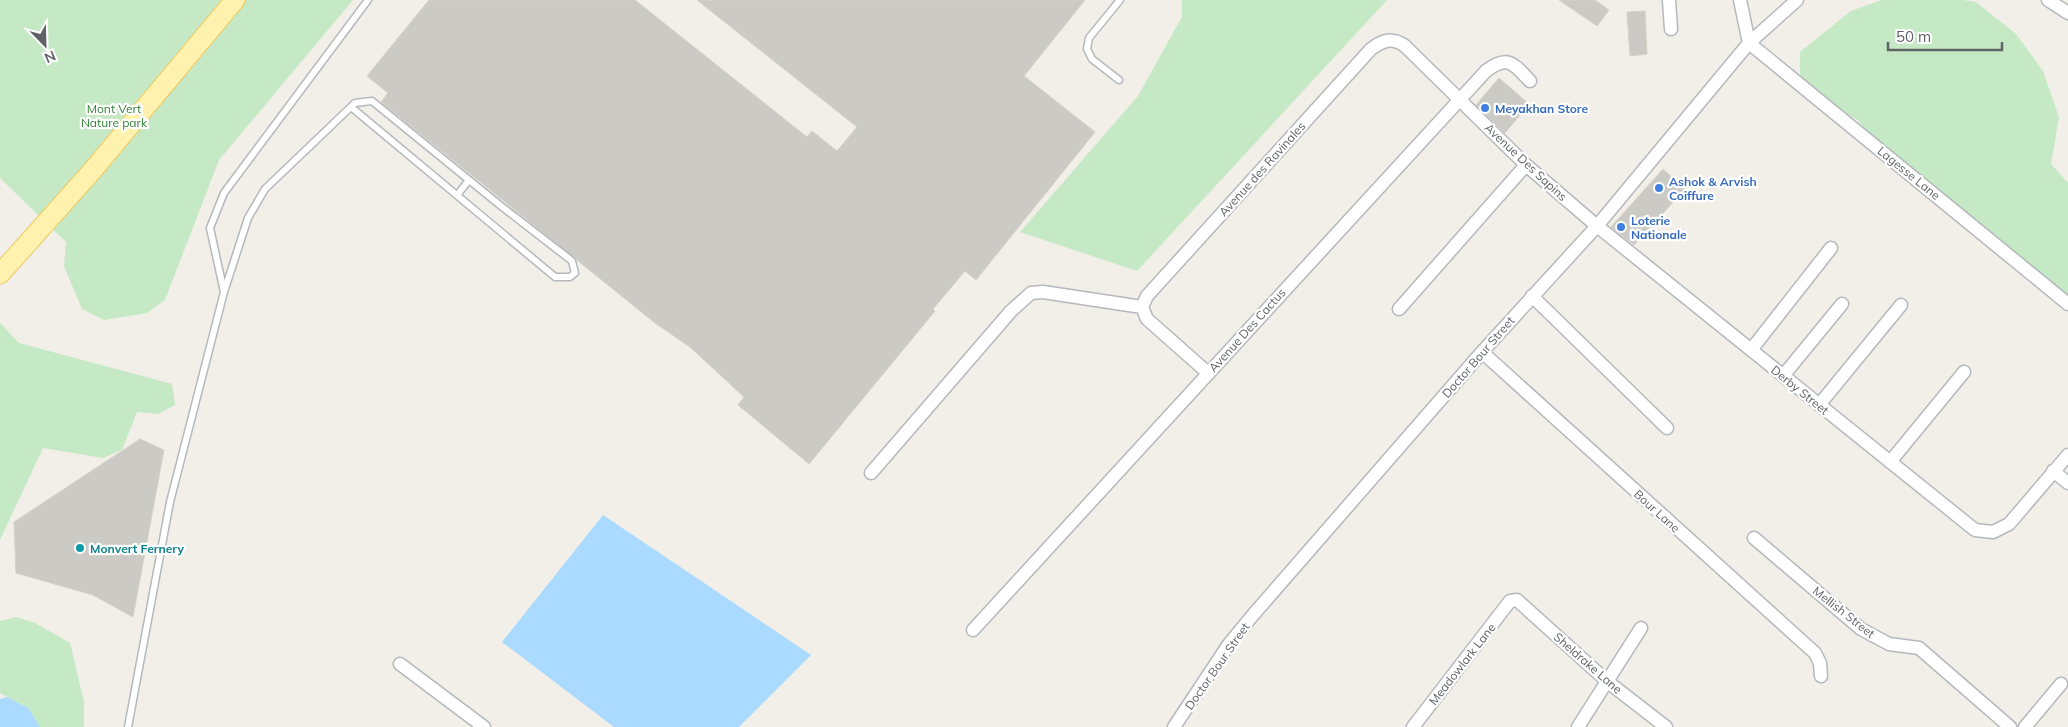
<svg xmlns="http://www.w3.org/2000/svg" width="2068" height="727" viewBox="0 0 2068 727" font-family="Mulish,sans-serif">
	<rect width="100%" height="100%" fill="#f1efe8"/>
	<!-- green -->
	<path fill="#c5e8c5" d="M0 0H353L219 160 165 300 147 313 104 320 82 309 64 266 66 242 0 178Z
		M1182 0H1387L1137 271 1020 232 1138 96 1182 17Z
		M1881 0H1963L1976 2 2016 34 2043 71 2059 117 2051 164 2068 183V301L1903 176 1858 120 1813 97 1800 77V52L1851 11Z
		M0 323 19 343 172 384 175 405 158 414 137 412 122 450 103 458 43 448 0 540Z
		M16 617 35 623 70 643 84 702V727H40L28 708 0 693V621Z"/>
	<!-- water -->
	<path fill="#aadaff" d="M603 515 811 655 739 727H614L502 642Z
		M7 697 28 708 40 727H0V699Z"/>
	<!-- building -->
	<path fill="#cccac5" stroke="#d6d1c6" d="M429 0H635L807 137 812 131 837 151 857 127 697 0H1085L1024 76 1095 132 976 280 965 271 933 309 935 311 809 464 738 405 744 397 690 347 655 323 381 102 388 93 367 76Z
		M1559 0H1595L1609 10 1597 26Z
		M1645 11 1647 54 1630 56 1627 12Z
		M1499 78 1529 104 1505 133 1476 105Z
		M1663 169 1685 189 1634 245 1611 227Z
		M140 439 164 450 133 617 93 595 16 573 14 522Z"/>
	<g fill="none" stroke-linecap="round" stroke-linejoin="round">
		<!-- service casing -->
		<g stroke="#b5b8bc" stroke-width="9">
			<path id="service" d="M1119 80 1092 59 1087 49 1089 38 1120 0
				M458 194 469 180
				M224 292 248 218 265 189 355 103 372 101 501 206 572 261 575 273 570 277H555L351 107
				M128 727 170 502 224 292 210 228 224 193 368 0"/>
		</g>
		<!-- minor casing -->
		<g stroke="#b5b8bc" stroke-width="15">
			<path id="minor" d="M1669 0 1671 29
				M1740 0 1749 43 2068 304
				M2048 0 2068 13
				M1532 296 1667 428
				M1142 307 1147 296 1371 49C1383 40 1392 37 1405 46L1526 165 1597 226 1975 530 1993 532 2009 524 2068 455
				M1142 307 1147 319 1208 373
				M1399 309 1526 165
				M1751 350 1831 248
				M1482 352 1815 653 1820 663 1821 676
				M1783 376 1842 304
				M1819 405 1901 305
				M1890 462 1964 372
				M2053 471 2068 483
				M871 473 1011 311 1031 293 1043 292 1142 307
				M1754 538 1861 629 1889 644 1919 648 2010 727
				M973 630 1486 71C1508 54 1514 64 1530 81
				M400 664 484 727
				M1174 727 1229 644 1253 615 1482 352 1597 226 1749 43 1797 0
				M1413 727 1510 601 1517 600 1608 682 1666 727
				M1578 727 1641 628
				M2025 727 2061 684"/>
		</g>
		<!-- primary casing -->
		<g stroke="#f2c960" stroke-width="21">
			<path id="primary" d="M0 274 92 171 235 0"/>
		</g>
		<!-- service -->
		<use href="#service" stroke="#fff" stroke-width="6"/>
		<!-- minor -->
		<use href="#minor" stroke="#fff" stroke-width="12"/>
		<!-- primary -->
		<use href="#primary" stroke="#fff2af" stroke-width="19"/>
	</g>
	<!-- markers -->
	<g fill="#3f7fe0" stroke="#fff" stroke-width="2">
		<circle cx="1485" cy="108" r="5"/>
		<circle cx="1659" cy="188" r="5"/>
		<circle cx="1621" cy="227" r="5"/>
	</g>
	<circle fill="#0f9aa8" stroke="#fff" stroke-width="2" cx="80" cy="548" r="5"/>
	<g text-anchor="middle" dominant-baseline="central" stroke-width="4.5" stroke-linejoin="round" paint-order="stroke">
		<!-- park labels -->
		<g font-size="12" fill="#348238" stroke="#fff">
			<text x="114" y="108">Mont Vert<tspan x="114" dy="14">Nature park</tspan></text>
		</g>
		<!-- shop labels -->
		<g font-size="12" font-weight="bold" fill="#366cbe" stroke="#fff" text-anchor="start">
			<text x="1495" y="108">Meyakhan Store</text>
			<text x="1669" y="181">Ashok &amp; Arvish<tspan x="1669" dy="14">Coiffure</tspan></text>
			<text x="1631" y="220">Loterie<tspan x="1631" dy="14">Nationale</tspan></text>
		</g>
		<!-- street labels -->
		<g font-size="12" fill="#5f6368" stroke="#fff">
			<text transform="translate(1526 162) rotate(43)">Avenue Des Sapins</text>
			<text transform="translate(1262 169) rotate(-48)">Avenue des Ravinales</text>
			<text transform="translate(1909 173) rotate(39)">Lagesse Lane</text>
			<text transform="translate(1247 330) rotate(-48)">Avenue Des Cactus</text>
			<text transform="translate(1478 357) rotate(-49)">Doctor Bour Street</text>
			<text transform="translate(1800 390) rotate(39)">Derby Street</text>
			<text transform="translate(1657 511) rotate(42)">Bour Lane</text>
			<text transform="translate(1844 612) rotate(38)">Mellish Street</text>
			<text transform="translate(1588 663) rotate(41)">Sheldrake Lane</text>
			<text transform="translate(1462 664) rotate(-52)">Meadowlark Lane</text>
			<text transform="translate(1217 666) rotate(-55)">Doctor Bour Street</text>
		</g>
		<!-- culture labels -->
		<g font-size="12" font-weight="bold" fill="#0d838f" stroke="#fff" text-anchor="start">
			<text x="90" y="548">Monvert Fernery</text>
		</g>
	</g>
	<!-- north arrow -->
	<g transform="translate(45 45) rotate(157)" stroke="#ffffff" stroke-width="4" paint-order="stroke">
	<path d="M0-4L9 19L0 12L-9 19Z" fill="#5f6368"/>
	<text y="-8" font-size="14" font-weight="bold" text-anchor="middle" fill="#5f6368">N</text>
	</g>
	<!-- scale -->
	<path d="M1888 42v8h114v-8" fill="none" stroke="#5f6368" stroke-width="2.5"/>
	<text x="1896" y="42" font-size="15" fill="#5f6368" stroke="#ffffff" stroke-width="4" paint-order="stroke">50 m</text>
</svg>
